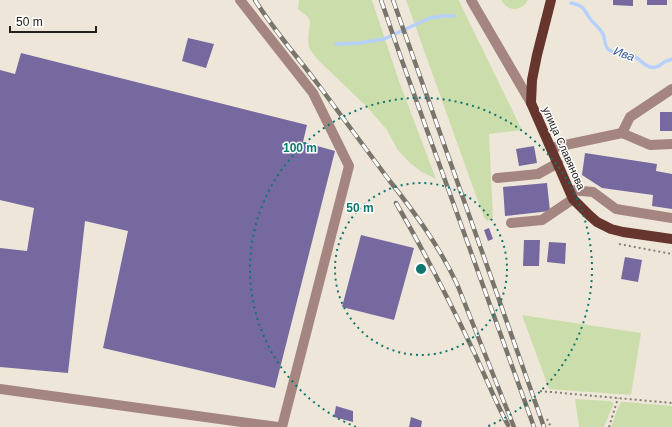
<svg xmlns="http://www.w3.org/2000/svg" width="672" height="427" viewBox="0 0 672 427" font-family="Helvetica,sans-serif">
	<rect width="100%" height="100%" fill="#eee7d9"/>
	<!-- green -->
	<path fill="#ccddac" d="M299 0H372L399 81 436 179 422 172 410 163 397 149 387 130 367 107 317 59 309 48 308 40 310 21 308 17 298 9Z
		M406 0H458L459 1 522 130 489 134 493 217 488 221 484 218Z
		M501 0H528C521 12 508 12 501 0Z
		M522 315 641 333 631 395 549 389Z
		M575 399 609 401 614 403 604 427H579Z
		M621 402H625L672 406V427H611L617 410Z"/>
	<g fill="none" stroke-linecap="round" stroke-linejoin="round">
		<!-- stream -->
		<path stroke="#b6d0fc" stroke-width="3.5" d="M571 3C586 6 584 11 591 20 596 26 603 30 604 37 605 41 605 46 608 49 614 55 624 53 632 55 640 58 647 70 656 67 660 66 662 63 666 61 667 61 672 59 672 59
			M336 44 360 43 384 39 430 18 443 16H454"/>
	</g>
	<!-- building -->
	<path fill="#7669a0" d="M613 0H633V6L613 5Z
		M647 0H667V5H647Z
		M188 38 214 44 206 68 182 61Z
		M21 53 307 125 303 142 335 151 275 388 103 348 128 231 85 221 68 373 0 367V248L27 251 34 208 0 200V70L15 74Z
		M660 112H672V131H660Z
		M534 146 537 163 519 166 516 149Z
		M585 153 657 164 656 171 672 174V209L652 206 653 195 602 188 582 175Z
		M547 183 550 211 505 216 503 187Z
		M489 228 493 239 488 241 484 230Z
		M361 235 414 248 394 320 342 307Z
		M524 240H540L539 266H523Z
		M549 242 566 243 565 264 547 262Z
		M625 257 642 260 638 282 621 279Z
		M336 406 353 411V422L334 417Z
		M411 417 422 421 421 427H409Z"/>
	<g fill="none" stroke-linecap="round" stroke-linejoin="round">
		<!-- path -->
		<path stroke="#847f76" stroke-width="2" stroke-dasharray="2 3" stroke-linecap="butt" d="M619 244 672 254
			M540 391 672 403
			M547 419 551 427
			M609 427 618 398"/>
		<!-- minor -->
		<path stroke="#a48580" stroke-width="10" d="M240 0 313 93 349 166 282 427
			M471 0 531 103
			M622 133 650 145 672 144
			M551 148 622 133 630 117 672 89
			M497 178 538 174 558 163
			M570 190 593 192 616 209 672 218
			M511 223 542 220 573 199
			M0 389 278 427"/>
		<!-- major -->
		<path stroke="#66352e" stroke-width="10" d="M551 0 537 55 532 80 531 103 573 199 589 215 597 222 611 229 623 232 672 239"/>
		<!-- rail casing -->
		<g stroke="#7a756c" stroke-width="4.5">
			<path id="rail" d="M255 0C273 29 296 55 317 83 341 115 365 148 389 180 415 213 439 246 457 284L514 427
				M381 0 401 58 534 427
				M393 0 544 427
				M396 203C424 251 449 300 473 350 485 375 495 401 508 425"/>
		</g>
		<!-- rail -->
		<use href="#rail" stroke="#fff" stroke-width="3" stroke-dasharray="9" stroke-linecap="butt"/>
	</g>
	<!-- distance rings -->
	<g fill="none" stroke="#0f766e" stroke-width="2" stroke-dasharray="2 4">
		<circle cx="421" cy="269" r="86"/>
		<path d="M356 427A171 171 0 1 1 486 427"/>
	</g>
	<g text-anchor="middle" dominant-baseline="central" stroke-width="3" stroke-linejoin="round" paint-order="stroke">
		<!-- street labels -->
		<g font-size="11" fill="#24211c" stroke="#fff">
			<text transform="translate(564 148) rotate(66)">улица Славянова</text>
		</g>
		<!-- water labels -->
		<g font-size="12" font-style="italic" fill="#305495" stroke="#fff">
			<text transform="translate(624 54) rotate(19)">Ива</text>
		</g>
	</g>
	<circle cx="421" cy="269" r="6" fill="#0f766e" stroke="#fff" stroke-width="2"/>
	<g font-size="12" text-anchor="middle" font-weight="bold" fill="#0f766e" stroke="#fff" stroke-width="3" stroke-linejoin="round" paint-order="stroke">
		<text x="300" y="152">100 m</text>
		<text x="360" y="212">50 m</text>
	</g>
	<!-- scale -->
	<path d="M10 26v6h86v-6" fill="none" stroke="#24211c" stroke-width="2"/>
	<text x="16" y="26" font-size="12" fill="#24211c" stroke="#ffffff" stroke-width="3" paint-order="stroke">50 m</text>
</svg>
